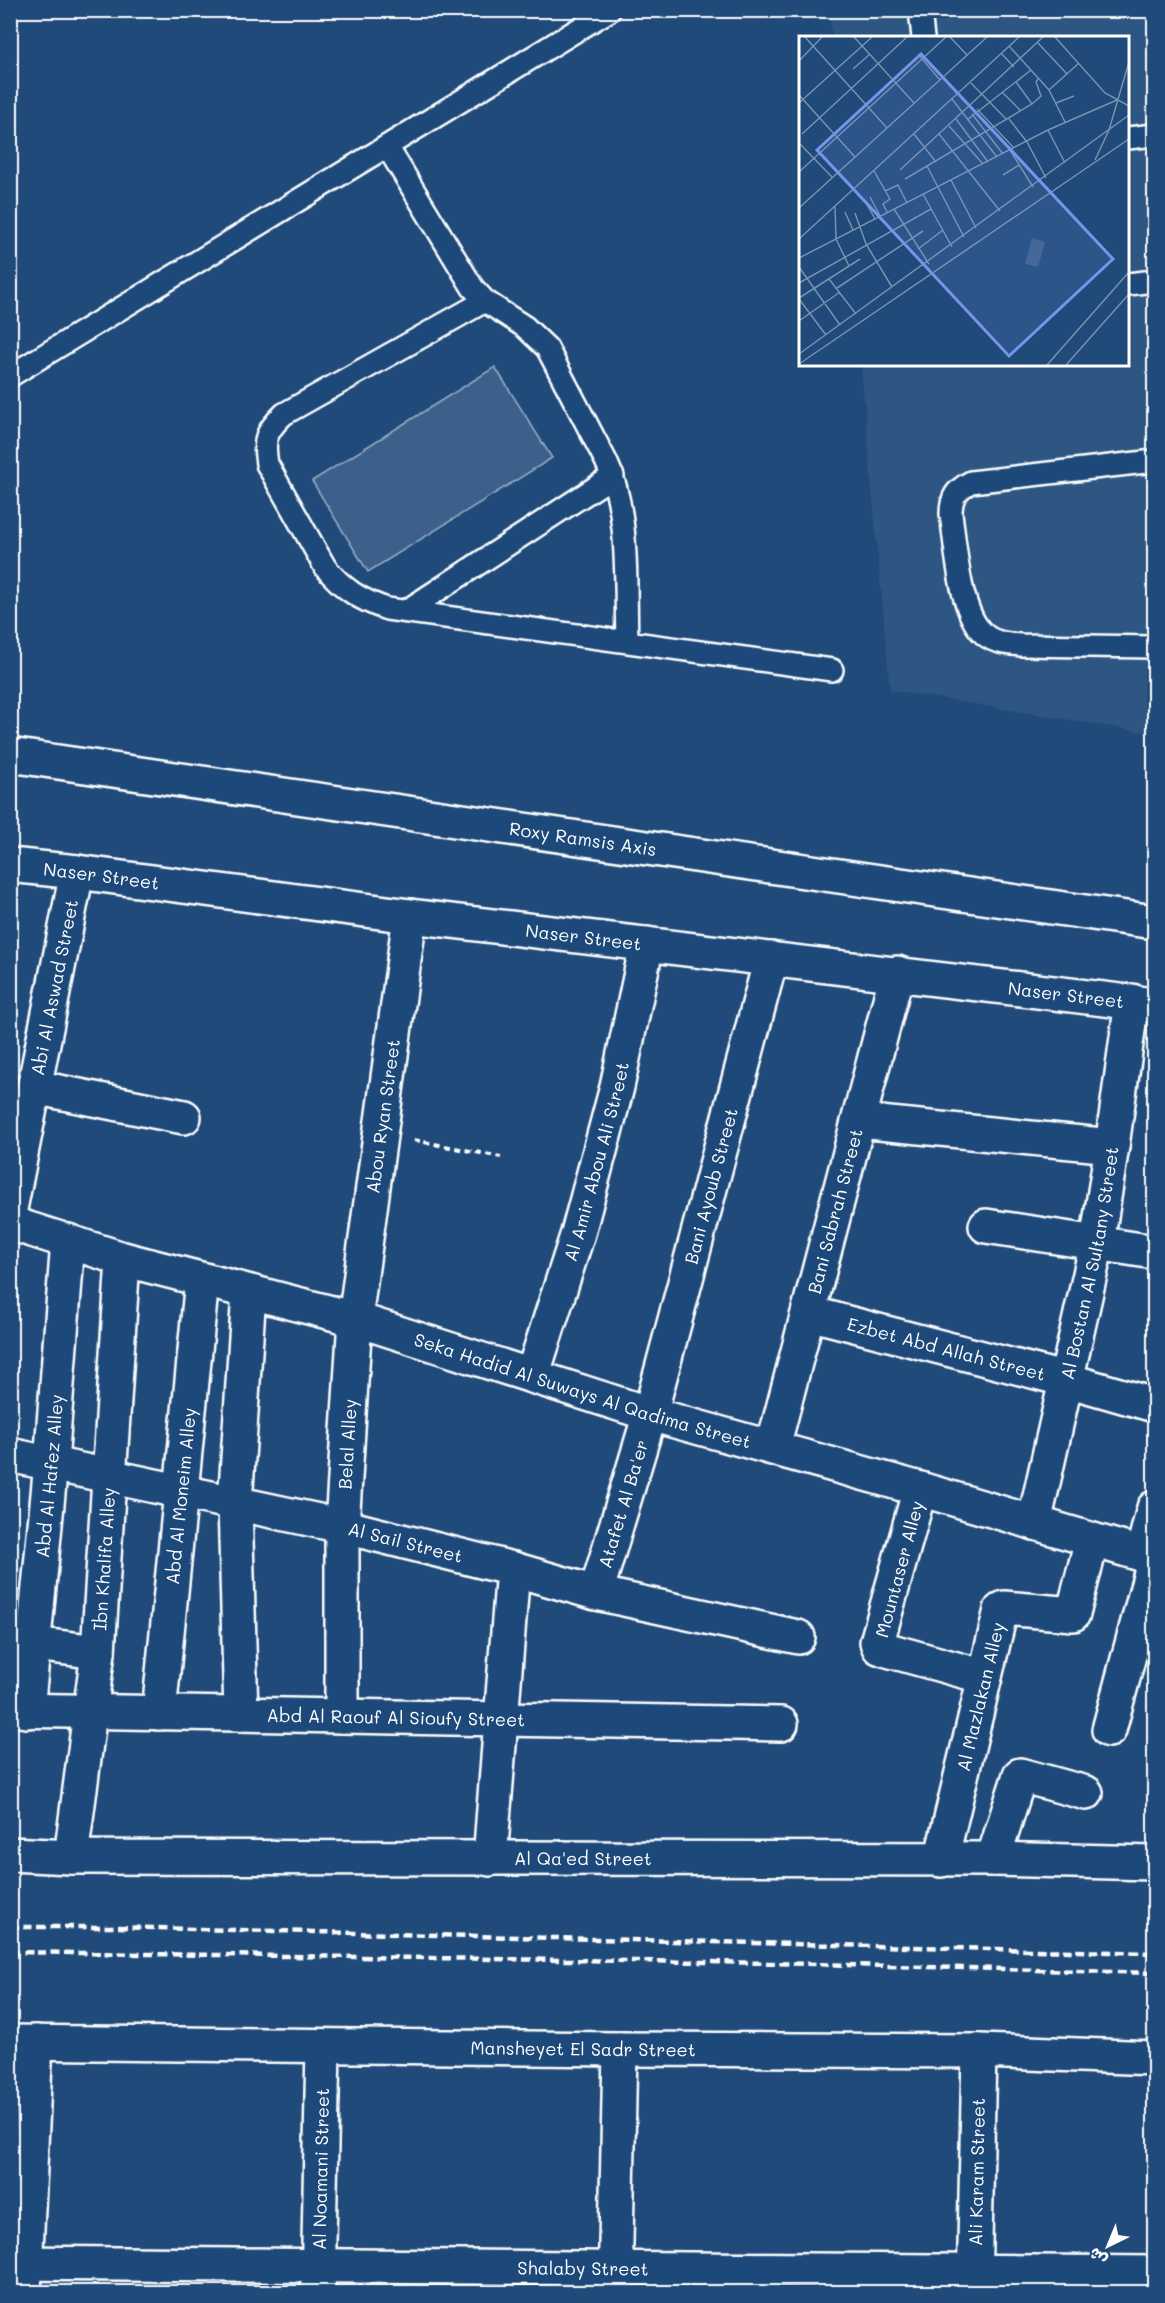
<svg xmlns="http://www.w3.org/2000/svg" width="1165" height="2303" viewBox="0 0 1165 2303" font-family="Mali,'Playpen Sans Arabic',sans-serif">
	<rect width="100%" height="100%" fill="#1f4a7a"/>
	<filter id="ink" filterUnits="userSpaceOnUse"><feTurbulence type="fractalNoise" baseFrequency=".0167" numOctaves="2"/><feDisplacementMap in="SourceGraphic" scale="12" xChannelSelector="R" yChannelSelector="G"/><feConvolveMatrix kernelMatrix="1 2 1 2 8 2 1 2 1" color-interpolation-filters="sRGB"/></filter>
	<g filter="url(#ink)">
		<!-- built -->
		<path fill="#2e5683" d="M829 11H1154V734L890 690 861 365 1128 364V38L832 37Z"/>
		<!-- green -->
		<path fill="#3c618b" stroke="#9eb0c5" stroke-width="1.5" d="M495 367 552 458 368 572 312 481Z"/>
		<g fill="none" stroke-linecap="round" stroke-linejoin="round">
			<!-- lane casing -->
			<g stroke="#fff" stroke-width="26">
				<path id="lane" d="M920 10 923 38
					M1128 138 1154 135
					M388 148 473 288 485 301 525 327 547 348 606 461C630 511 625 585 627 640
					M1128 284 1154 281
					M485 301 284 414C265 432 263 440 267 464L325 567C343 589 360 600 387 609L832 670
					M10 376 610 10
					M1154 461 971 482C956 490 951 497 951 514 956 547 959 614 985 635 995 643 1008 644 1021 645L1154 647
					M406 611 613 476"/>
			</g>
			<!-- street casing -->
			<g stroke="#fff" stroke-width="38">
				<g id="street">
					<path id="s1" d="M10 865 77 872 410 916 1154 1005"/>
					<path d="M34 1087 184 1117"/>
					<path d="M859 1121 1112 1146"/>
					<path id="s2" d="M10 1209 77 872"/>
					<path id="s3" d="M10 1223 123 1259 355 1319 650 1414 920 1489 1154 1558"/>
					<path d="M986 1226 1154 1252"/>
					<path id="s4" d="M809 1313 1067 1380 1154 1405"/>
					<path id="s5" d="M532 1376 578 1233 617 1087 647 944"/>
					<path id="s6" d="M773 1447 897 973"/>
					<path id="s7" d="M10 1455 342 1526 513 1569 596 1593 798 1637"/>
					<path d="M920 1489 877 1642 879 1647 884 1649 985 1677"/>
					<path id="s8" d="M1034 1523 1097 1243 1112 1146 1132 1001"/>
					<path d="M1142 1554 1154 1508"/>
					<path id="s9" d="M596 1593 650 1414 771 959"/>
					<path d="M10 1641 98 1652"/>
					<path id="s10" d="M10 1710 781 1724"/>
					<path id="s11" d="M27 1711 51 1463 68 1241"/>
					<path id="s12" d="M159 1713 202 1280"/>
					<path d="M241 1714 235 1504 249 1292"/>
					<path id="s13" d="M342 1716V1526L355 1319 410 916"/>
					<path d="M1109 1730 1154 1562"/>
					<path id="s14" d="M71 1857 98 1652 123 1259"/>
					<path d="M490 1859 513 1569"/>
					<path d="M993 1859 1020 1775 1086 1793"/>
					<path id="s15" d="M941 1860 1001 1610 1004 1608 1073 1614 1092 1540"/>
					<path id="s16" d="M10 2263 1154 2273"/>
					<path d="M24 2292 36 2042"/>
					<path id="s17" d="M318 2292 323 2046"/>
					<path d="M615 2292 620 2049"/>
					<path id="s18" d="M974 2292 979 2051"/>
				</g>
			</g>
			<!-- secondary casing -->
			<g stroke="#fff" stroke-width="38">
				<g id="secondary">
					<path id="s19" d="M10 1854 71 1857 993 1859 1154 1863"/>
					<path id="s20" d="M10 2042 620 2049 979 2051 1154 2058"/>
				</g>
			</g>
			<!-- primary casing -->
			<g stroke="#fff" stroke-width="38">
				<g id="primary">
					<path id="s21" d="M10 755 1154 922"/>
				</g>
			</g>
			<!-- path -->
			<path stroke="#fff" stroke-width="4" stroke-dasharray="6 4.5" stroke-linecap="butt" d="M414 1140 501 1157"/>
			<!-- lane -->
			<use href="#lane" stroke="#1f4a7a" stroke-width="21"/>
			<!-- street -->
			<use href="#street" stroke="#1f4a7a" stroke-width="33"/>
			<!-- secondary -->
			<use href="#secondary" stroke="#1f4a7a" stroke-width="33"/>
			<!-- primary -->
			<use href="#primary" stroke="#1f4a7a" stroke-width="33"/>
			<!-- rail -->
			<path stroke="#fff" stroke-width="4.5" stroke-dasharray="9 4.5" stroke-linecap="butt" d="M10 1927H115L1154 1953
				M10 1952 774 1963 1154 1973"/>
		</g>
	</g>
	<g text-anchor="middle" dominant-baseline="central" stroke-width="4.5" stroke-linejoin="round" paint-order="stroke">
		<!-- street labels -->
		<g font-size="18" fill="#fff" stroke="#1f4a7a">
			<text stroke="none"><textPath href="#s21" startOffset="579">Roxy Ramsis Axis</textPath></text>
			<text stroke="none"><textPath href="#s1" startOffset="92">Naser Street</textPath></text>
			<text stroke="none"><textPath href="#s1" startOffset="578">Naser Street</textPath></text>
			<text stroke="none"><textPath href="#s2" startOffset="226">Abi Al Aswad Street</textPath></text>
			<text stroke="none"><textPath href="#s1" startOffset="1064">Naser Street</textPath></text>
			<text stroke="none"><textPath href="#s13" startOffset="602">Abou Ryan Street</textPath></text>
			<text stroke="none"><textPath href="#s5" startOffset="224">Al Amir Abou Ali Street</textPath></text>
			<text stroke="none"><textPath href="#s9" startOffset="423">Bani Ayoub Street</textPath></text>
			<text stroke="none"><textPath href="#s6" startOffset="244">Bani Sabrah Street</textPath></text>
			<text stroke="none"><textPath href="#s8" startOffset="266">Al Bostan Al Sultany Street</textPath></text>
			<text stroke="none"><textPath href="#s4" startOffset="142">Ezbet Abd Allah Street</textPath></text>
			<text stroke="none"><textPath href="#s3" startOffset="597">Seka Hadid Al Suways Al Qadima Street</textPath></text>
			<text stroke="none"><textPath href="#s13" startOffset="272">Belal Alley</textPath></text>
			<text stroke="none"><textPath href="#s11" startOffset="236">Abd Al Hafez Alley</textPath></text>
			<text stroke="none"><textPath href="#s12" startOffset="218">Abd Al Moneim Alley</textPath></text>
			<text stroke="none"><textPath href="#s9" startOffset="93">Atafet Al Ba'er</textPath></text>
			<text stroke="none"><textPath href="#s7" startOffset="405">Al Sail Street</textPath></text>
			<text stroke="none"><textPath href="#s14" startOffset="300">Ibn Khalifa Alley</textPath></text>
			<text transform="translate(899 1569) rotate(-75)">Mountaser Alley</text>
			<text stroke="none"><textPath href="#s15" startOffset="168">Al Mazlakan Alley</textPath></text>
			<text stroke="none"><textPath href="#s10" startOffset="386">Abd Al Raouf Al Sioufy Street</textPath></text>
			<text stroke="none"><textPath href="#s19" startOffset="573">Al Qa'ed Street</textPath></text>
			<text stroke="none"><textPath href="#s20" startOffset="573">Mansheyet El Sadr Street</textPath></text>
			<text stroke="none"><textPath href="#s17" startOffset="123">Al Noamani Street</textPath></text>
			<text stroke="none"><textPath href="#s18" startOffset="120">Ali Karam Street</textPath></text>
			<text stroke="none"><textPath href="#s16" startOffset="573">Shalaby Street</textPath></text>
		</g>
	</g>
	<!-- overview -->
	<g transform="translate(799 36)">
		<rect width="330" height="330" fill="#1f4a7a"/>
		<path d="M233 202 246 206 239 231 226 228Z" fill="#3c618b"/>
		<path fill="none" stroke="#7992af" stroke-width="1.5" d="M6 1 88 92M55 1 115 67M151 1 168 19M256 1 306 57 330 70M238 6 268 38M210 10 250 54 266 86M202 17 215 31M119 18 141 44M0 25 23 1M54 33 71 18M217 46 233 68M172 47 208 84M250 54 280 27M203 56 222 75M0 59 56 121M153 63 198 121M0 67 73 1M257 67 275 60M178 73 215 112M173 78 204 118M157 83 189 126M210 83 228 106 247 142M168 84 232 34M150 90 184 128M249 94 266 127M310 94 330 26M3 98 108 1M115 98 137 126M140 98 201 175M0 107 33 141M211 114 234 151M296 124 310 94M128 130 165 201M101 134 244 1M75 135 91 163 84 168 88 176M0 136 147 1M204 139 220 129M106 143 233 68 242 60 237 46 240 42M152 144 177 192M86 155 99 149 108 167M124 158 153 211M71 161 81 180M66 165 76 183M36 171 37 203 50 230M0 172 188 1M95 173 130 228M46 176 54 194M56 177 67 208 93 251M0 203 220 1M119 213 144 194M0 222 249 94 318 64M0 231 41 289M30 243 57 278M0 247 132 173M38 252 124 195M0 262 61 223M0 263 27 299M0 285 41 256M0 318 330 79M0 328 330 103M248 329 330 236M267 329 330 258"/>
		<path fill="#7795e8" fill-opacity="0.15" stroke="#7795e8" stroke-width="3" d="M122 18 314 223 210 320 18 114Z"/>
		<rect width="330" height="330" fill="none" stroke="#fff" stroke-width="3"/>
	</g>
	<!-- margin -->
	<rect width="1165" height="2303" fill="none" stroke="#1f4a7a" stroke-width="36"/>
	<rect x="18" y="18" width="1129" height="2267" fill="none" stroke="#fff" stroke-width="2" filter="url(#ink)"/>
	<!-- north arrow -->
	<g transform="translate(1108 2246) rotate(223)" stroke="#1f4a7a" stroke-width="4.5" paint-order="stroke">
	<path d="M0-4.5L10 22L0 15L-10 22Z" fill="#ffffff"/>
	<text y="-9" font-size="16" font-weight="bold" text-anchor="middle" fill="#ffffff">ش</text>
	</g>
</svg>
